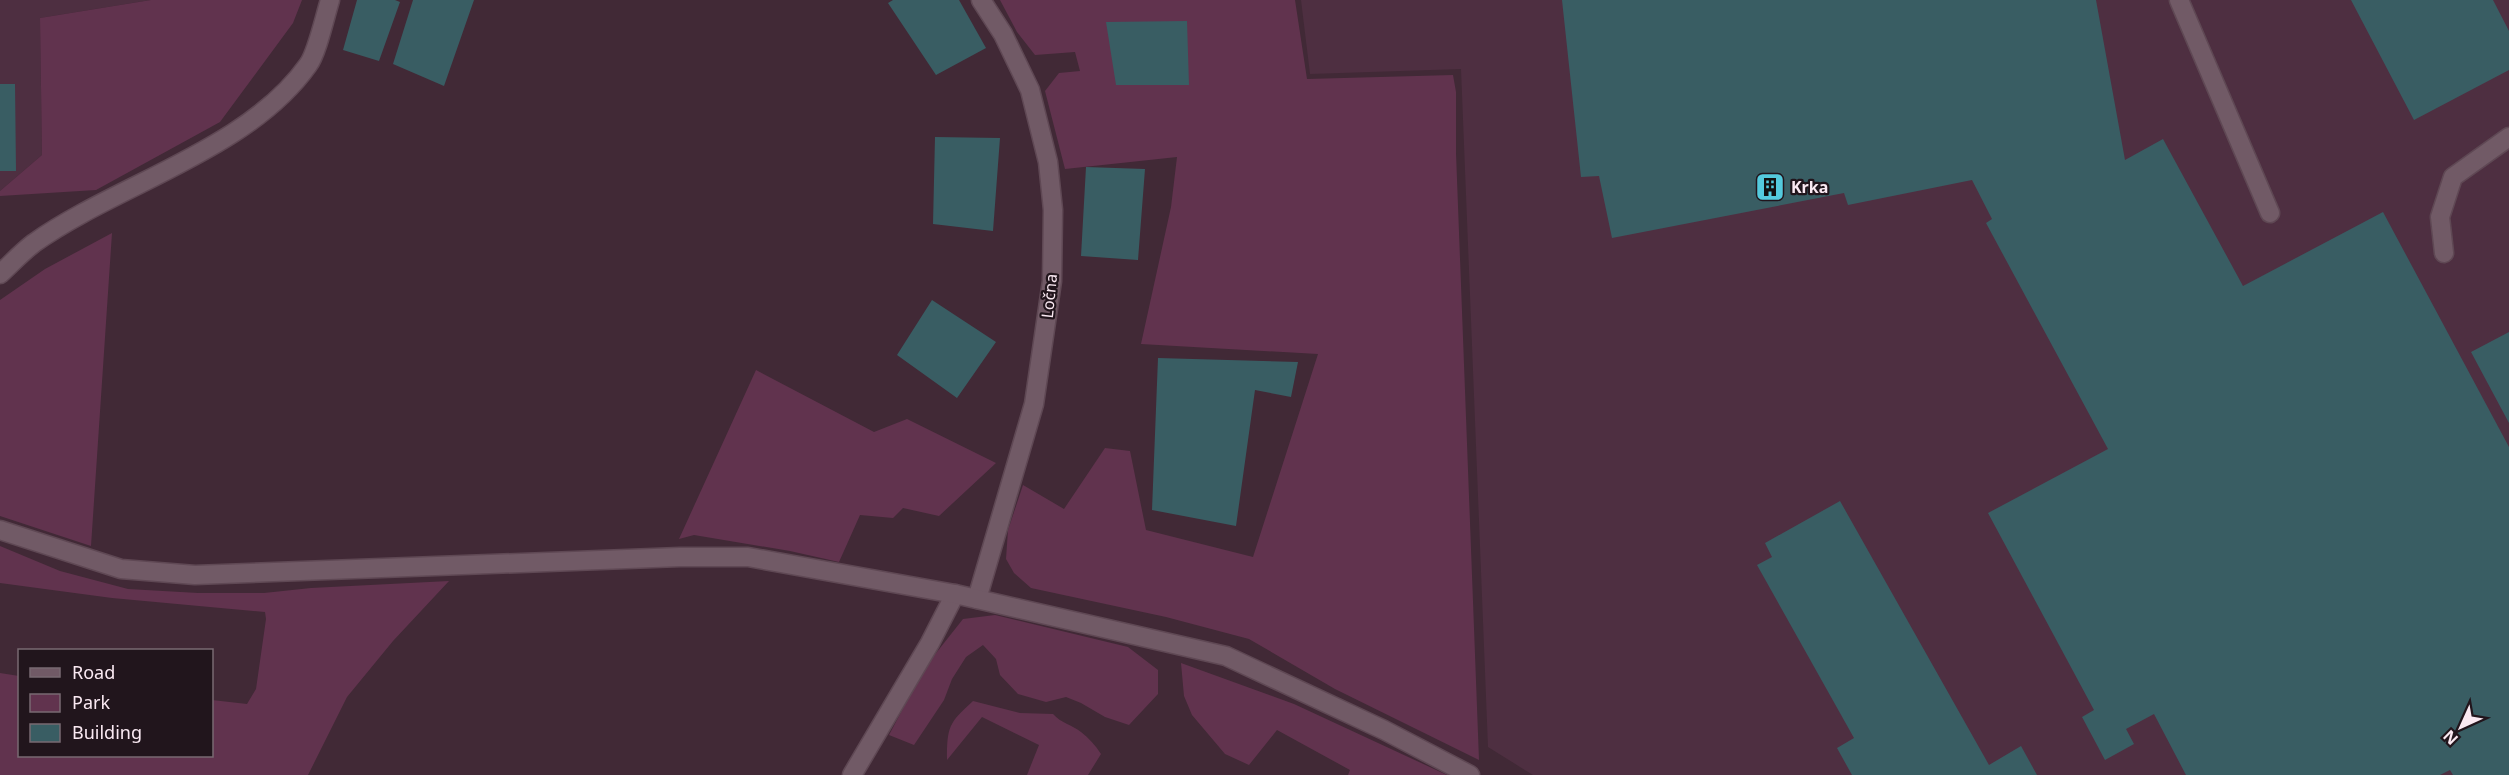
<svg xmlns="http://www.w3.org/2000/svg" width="2509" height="775" viewBox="0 0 2509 775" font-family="'Noto Sans',sans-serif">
	<rect width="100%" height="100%" fill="#412936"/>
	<!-- built -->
	<path fill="#4e2f41" d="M0 0H151L40 18 42 155 0 191Z
		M1301 0H2509V775H1533L1488 747 1461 69 1310 74Z"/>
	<!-- green -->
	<path fill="#61334e" d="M151 0H302L293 23 220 122 96 190 0 196V191L42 155 40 18Z
		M1000 0H1295L1307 79 1453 75 1456 92V153L1479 760 1335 689 1249 639 1166 617 1031 588 1014 573 1006 559 1008 530 1023 485 1064 509 1105 448 1130 451 1146 530 1253 557 1318 354 1141 344 1171 207 1177 157 1065 169 1045 91 1059 73 1080 71 1075 52 1035 55 1017 32Z
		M112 233 91 546 0 516V300L45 269Z
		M756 370 874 432 907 419 996 463 939 516 903 508 893 518 860 515 839 562 790 551 694 535 679 539Z
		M0 546 60 571 128 589 198 593H264L311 588 449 581 393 641 347 697 308 775H0V673L19 676 20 756H212V700L247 704 256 689 266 619 265 612 112 598 0 583Z
		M995 615 1128 647 1158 670V694L1129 725 1105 717 1081 703 1066 697 1046 702 1018 694 1000 675 996 659 983 645 966 657 952 679 944 700 914 745 889 735 925 667 963 619Z
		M1181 663 1294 704 1447 775H1348L1350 770 1277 730 1249 765 1225 754 1192 715 1184 696Z
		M973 701 1020 713 1053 714C1061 723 1072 725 1081 732 1089 738 1095 745 1101 754L1088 775H1027L1039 745 982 717 947 760C947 726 949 723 973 701Z"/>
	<!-- building -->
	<path fill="#395d63" d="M357 0H395L400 2 379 61 343 50Z
		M413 0H474L444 86 393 64Z
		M893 0H959L986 48 936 75 888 3Z
		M1562 0H2096L2125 160 2163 139 2243 286 2383 212 2509 447V775H2453L2450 770 2440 775H2186L2154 714 2126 729 2134 744 2105 760 2082 717 2094 710 1988 513 2108 449 1986 223 1992 219 1972 180 1848 205 1844 193 1612 238 1599 176 1581 177Z
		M2351 0H2493L2509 31V70L2414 120Z
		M1187 21 1189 85H1116L1106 22Z
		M0 84H15L16 171H0Z
		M935 137 1000 138 993 231 933 224Z
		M1086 167 1145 169 1138 260 1081 256Z
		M932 300 996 342 957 398 897 355Z
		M2509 332V423L2471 352Z
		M1158 358 1298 362 1291 397 1255 390 1236 526 1152 510Z
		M1840 501 1989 765 2021 746 2037 775H1852L1837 748 1854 738 1757 565 1772 557 1765 543Z"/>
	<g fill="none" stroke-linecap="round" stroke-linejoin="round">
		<!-- service casing -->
		<g stroke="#5f4854" stroke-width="21">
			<path id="service" d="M2179 0 2270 213
				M2444 253 2440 217 2453 177 2509 137"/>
		</g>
		<!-- minor casing -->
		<g stroke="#5f4854" stroke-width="21">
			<path id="minor" d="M0 274C11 264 22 252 34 243 117 184 248 150 308 65 317 53 325 16 330 0
				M977 599 1034 404 1052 281 1053 210 1048 162 1030 90 1003 34 981 0
				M852 775 930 643 955 594"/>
		</g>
		<!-- tertiary casing -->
		<g stroke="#5f4854" stroke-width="21">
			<path id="tertiary" d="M0 530 121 569 195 575 680 557H748L955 594 1226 656 1384 730 1470 775"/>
		</g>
		<!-- service -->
		<use href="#service" stroke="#715a66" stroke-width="18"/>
		<!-- minor -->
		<use href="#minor" stroke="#715a66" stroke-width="18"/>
		<!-- tertiary -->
		<use href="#tertiary" stroke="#715a66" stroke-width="18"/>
	</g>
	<!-- icons -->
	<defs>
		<g id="building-square" transform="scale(1.5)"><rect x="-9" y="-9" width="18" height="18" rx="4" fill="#54cadd" stroke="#21151c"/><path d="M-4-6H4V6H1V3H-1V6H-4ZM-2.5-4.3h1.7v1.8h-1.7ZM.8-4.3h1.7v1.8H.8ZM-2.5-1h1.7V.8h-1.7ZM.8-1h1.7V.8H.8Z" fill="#111"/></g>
	</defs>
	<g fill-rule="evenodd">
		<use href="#building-square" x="1770" y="187"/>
	</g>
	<g text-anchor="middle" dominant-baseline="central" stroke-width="4.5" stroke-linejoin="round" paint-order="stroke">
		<!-- poi labels -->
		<g font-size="16" font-weight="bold" fill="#fae9f2" stroke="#21151c" text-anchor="start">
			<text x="1791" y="187">Krka</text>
		</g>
		<!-- street labels -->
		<g font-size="16" fill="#fae9f2" stroke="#21151c">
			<text transform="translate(1049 296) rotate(-84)">Ločna</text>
		</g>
	</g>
	<!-- legend -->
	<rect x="18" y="649" width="195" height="108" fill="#21151c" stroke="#786a72" stroke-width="1.5"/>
	<rect x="30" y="668" width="30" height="9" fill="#715a66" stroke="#786a72" stroke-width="1.5"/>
	<text x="72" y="679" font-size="18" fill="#fae9f2">Road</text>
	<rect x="30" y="694" width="30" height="18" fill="#61334e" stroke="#786a72" stroke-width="1.5"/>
	<text x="72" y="709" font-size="18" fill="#fae9f2">Park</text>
	<rect x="30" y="724" width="30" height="18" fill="#395d63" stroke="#786a72" stroke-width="1.5"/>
	<text x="72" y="739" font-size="18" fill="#fae9f2">Building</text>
	<!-- north arrow -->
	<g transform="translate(2461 727) rotate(225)" stroke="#21151c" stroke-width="4.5" paint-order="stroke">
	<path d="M0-4.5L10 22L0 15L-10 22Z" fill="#fae9f2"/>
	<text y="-9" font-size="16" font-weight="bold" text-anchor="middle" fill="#fae9f2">N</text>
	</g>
</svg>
